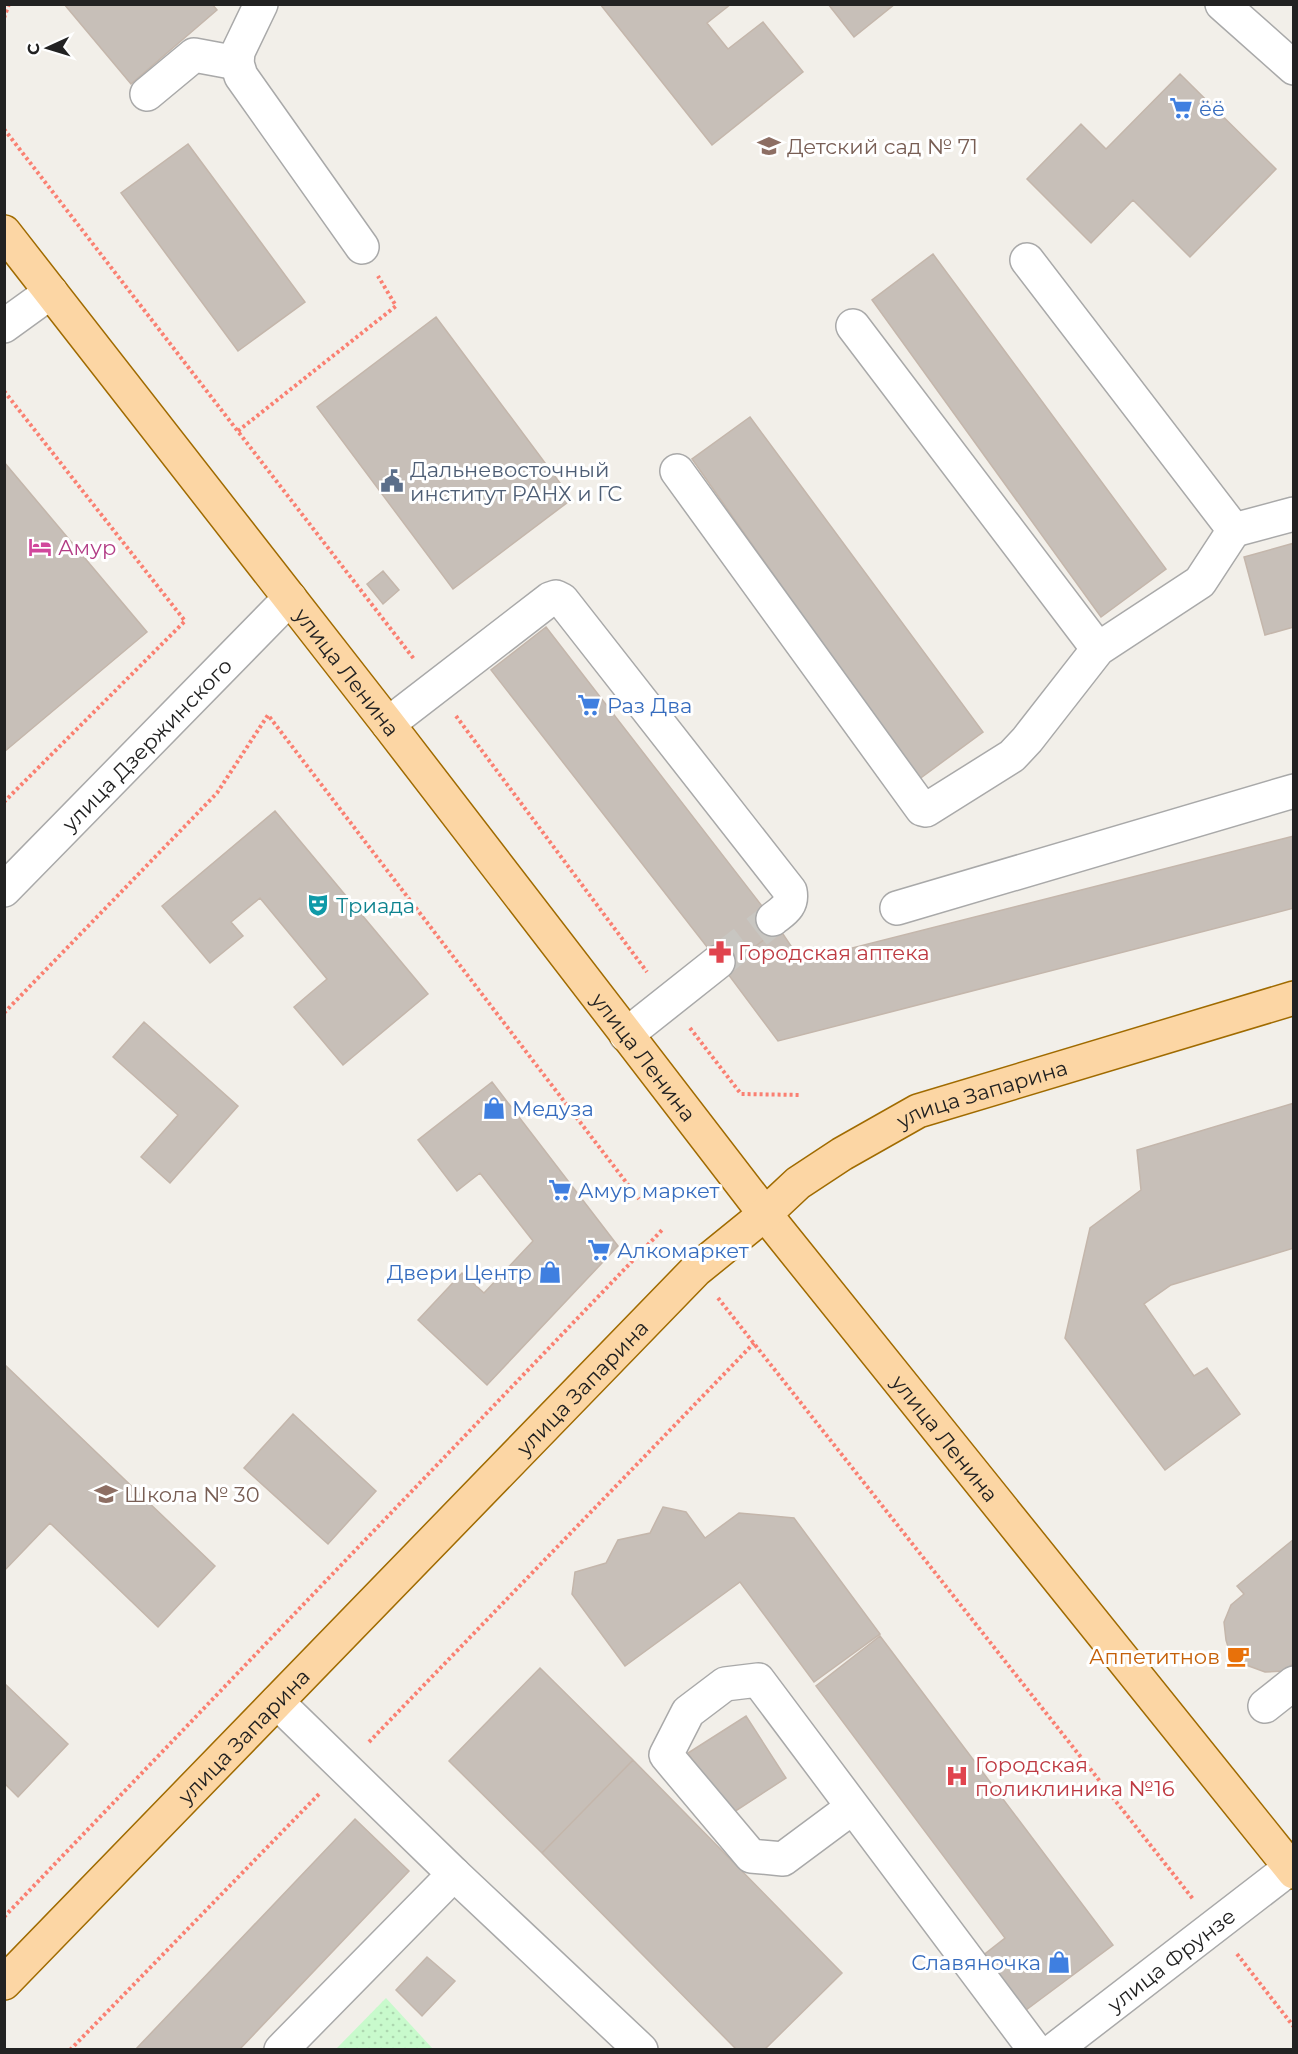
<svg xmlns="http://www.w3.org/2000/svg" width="1298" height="2054" viewBox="0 0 1298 2054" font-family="Montserrat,sans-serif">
	<defs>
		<pattern id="park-dots" width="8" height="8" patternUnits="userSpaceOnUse" patternTransform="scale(1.5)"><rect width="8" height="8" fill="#c8facc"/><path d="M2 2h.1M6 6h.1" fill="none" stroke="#acd6af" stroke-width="1.8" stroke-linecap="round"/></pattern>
	</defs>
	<rect width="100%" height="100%" fill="#f2efe9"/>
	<!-- park -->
	<path fill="url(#park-dots)" d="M386 1998 433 2049H336Z"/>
	<!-- building -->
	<path fill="#c7bfb8" stroke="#c4b6ab" stroke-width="1.5" d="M64 4H212L217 10 131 84Z
		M600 4H731L707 23 728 49 763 22 803 72 712 145Z
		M828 4H895L854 37Z
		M1180 74 1276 169 1190 257 1133 200 1091 243 1027 179 1081 124 1106 149Z
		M188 144 305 302 238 351 121 193Z
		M933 254 1166 569 1101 617 872 300Z
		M436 317 572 499 453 589 317 407Z
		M750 417 983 732 918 780 692 459Z
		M4 462 147 632 4 752Z
		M1294 543V627L1265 635 1244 557Z
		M383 571 399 590 383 604 367 584Z
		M546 627 779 928 725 970 491 670Z
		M275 811 428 994 343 1065 294 1007 327 979 260 898 231 922 243 936 210 963 162 906Z
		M1294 836V908L778 1041 725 970 779 928 801 961Z
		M144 1022 238 1106 170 1183 141 1157 178 1115 113 1057Z
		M492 1082 618 1246 487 1385 418 1320 462 1273 484 1293 533 1241 480 1173 457 1191 418 1140Z
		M1294 1103V1248L1171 1285 1144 1304 1194 1376 1207 1368 1240 1414 1165 1470 1065 1338 1090 1228 1141 1190 1137 1150Z
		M4 1364 215 1566 158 1627 50 1523 4 1571Z
		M293 1414 376 1491 328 1544 244 1468Z
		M663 1507 686 1512 705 1538 739 1513 794 1518 880 1634 814 1682 740 1582 625 1666 572 1594 575 1572 606 1563 618 1540 650 1533Z
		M1294 1539V1663L1284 1671 1265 1672 1238 1662 1230 1653 1226 1640 1224 1622 1231 1605 1244 1594 1237 1586Z
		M880 1636 1113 1945 1022 2013 981 1957 1005 1938 816 1686Z
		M540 1668 633 1760 542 1853 449 1761Z
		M4 1683 68 1744 18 1797 4 1783Z
		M746 1716 786 1778 728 1816 688 1753Z
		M633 1760 842 1973 764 2050H737L542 1853Z
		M355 1819 409 1871 239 2050H135Z
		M427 1957 455 1981 422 2016 396 1990Z"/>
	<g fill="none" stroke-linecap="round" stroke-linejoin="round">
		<!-- minor-tunnel -->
		<path stroke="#c8c6c1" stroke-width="33" stroke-dasharray="33 16" stroke-linecap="butt" d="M718 962 773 919"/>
		<!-- minor casing -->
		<g stroke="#a9a9a9" stroke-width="36">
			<g id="minor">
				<path d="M261 4 238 52 237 63 241 76 362 247"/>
				<path d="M1222 4 1294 68"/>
				<path d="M147 94 194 55 237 63"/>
				<path d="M1027 260 1234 530 1294 514"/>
				<path d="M4 326 51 292"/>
				<path d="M853 326 1098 649"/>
				<path d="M677 471 922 809 926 810 1012 756 1027 740 1098 649 1200 582 1234 530"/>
				<path d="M388 724 550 599 556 597 562 600 790 891C793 906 783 911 773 919"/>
				<path id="s1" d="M4 890 290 598"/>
				<path d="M897 908 1294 791"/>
				<path d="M626 1035 718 962"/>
				<path d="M277 1702 454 1874 281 2050"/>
				<path d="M1265 1706 1294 1683"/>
				<path d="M853 1807 783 1859 751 1856 666 1755 688 1712 725 1684 758 1680 1035 2050"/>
				<path d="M454 1874 641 2050"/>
				<path id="s2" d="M1054 2050 1290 1868"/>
			</g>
		</g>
		<!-- major casing -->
		<g stroke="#a06b00" stroke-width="36">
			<g id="major">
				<path id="s3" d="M4 232 388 724 765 1214 1294 1872"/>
				<path id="s4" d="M4 1983 696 1270 765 1214 798 1183 842 1154 918 1111 1294 998"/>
			</g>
		</g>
		<!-- path -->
		<path stroke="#fa8072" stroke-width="4" stroke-dasharray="3 3" stroke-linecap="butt" d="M4 18 9 4
			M4 129 414 659
			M4 391 185 621 4 802
			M238 431 396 306 378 276
			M456 716 647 972
			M4 1013 217 793 268 715 639 1199
			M690 1028 741 1094 800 1095
			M718 1298 1193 1899
			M369 1742 754 1343
			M4 1917 662 1230
			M1237 1954 1294 2027
			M70 2050 320 1793"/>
		<!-- minor -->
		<use href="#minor" stroke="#fff" stroke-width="33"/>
		<!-- major -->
		<use href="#major" stroke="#fcd6a4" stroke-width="33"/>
	</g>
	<!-- icons -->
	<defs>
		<g id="supermarket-bare" transform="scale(1.8)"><path d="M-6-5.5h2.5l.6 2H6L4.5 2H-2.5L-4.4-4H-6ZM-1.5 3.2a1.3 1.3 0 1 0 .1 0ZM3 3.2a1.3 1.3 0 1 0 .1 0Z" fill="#3f7fe0" stroke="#fff" stroke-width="2.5" paint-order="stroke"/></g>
		<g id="school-bare" transform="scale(1.8)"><path d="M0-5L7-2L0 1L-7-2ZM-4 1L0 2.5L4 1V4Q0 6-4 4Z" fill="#8d6e63" stroke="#fff" stroke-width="2.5" paint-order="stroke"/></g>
		<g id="civic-bare" transform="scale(1.8)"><path d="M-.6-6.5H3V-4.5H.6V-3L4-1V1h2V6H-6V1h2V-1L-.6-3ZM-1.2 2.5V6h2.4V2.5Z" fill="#5c6f8a" stroke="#fff" stroke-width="2.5" paint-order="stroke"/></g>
		<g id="hotel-bare" transform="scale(1.8)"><path d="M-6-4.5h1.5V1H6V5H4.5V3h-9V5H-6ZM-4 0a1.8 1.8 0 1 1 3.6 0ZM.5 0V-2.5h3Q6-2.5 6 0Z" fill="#d1479c" stroke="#fff" stroke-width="2.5" paint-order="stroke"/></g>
		<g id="theatre-bare" transform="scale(1.8)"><path d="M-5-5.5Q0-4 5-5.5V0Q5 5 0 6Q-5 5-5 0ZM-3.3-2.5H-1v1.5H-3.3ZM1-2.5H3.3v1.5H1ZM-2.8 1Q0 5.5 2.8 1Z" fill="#0f9aa8" stroke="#fff" stroke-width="2.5" paint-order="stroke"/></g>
		<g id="pharmacy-bare" transform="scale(1.8)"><path d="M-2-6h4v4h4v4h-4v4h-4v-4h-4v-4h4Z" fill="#e0444e" stroke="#fff" stroke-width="2.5" paint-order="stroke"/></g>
		<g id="shop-bare" transform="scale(1.8)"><path d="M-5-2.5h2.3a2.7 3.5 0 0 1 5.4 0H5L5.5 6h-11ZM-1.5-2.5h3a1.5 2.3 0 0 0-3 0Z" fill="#3f7fe0" stroke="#fff" stroke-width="2.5" paint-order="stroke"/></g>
		<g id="cafe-bare" transform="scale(1.8)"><path d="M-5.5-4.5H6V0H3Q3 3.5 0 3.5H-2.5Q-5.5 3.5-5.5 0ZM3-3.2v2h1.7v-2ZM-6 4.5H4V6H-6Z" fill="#e8710a" stroke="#fff" stroke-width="2.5" paint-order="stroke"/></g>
		<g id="hospital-bare" transform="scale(1.8)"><path d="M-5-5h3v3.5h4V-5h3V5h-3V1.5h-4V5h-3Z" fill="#e0444e" stroke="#fff" stroke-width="2.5" paint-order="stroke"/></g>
	</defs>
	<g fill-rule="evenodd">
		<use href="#supermarket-bare" x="1181" y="108"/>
		<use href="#school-bare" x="769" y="146"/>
		<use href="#civic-bare" x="392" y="481"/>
		<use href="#hotel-bare" x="40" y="547"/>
		<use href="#supermarket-bare" x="589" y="705"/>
		<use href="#theatre-bare" x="318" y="905"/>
		<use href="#pharmacy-bare" x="720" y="952"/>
		<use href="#shop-bare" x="494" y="1108"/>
		<use href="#supermarket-bare" x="560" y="1190"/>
		<use href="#supermarket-bare" x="599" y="1250"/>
		<use href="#shop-bare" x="550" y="1272"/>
		<use href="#school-bare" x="106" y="1494"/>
		<use href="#cafe-bare" x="1238" y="1656"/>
		<use href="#hospital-bare" x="957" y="1776"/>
		<use href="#shop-bare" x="1059" y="1962"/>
	</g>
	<g text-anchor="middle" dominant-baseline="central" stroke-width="6" stroke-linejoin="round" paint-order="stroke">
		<!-- shop labels -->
		<g font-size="21" fill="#366cbe" stroke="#fff" text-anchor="start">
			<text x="1199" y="108">ёё</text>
			<text x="607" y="705">Раз Два</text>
			<text x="512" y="1108">Медуза</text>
			<text x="578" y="1190">Амур маркет</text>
			<text x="617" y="1250">Алкомаркет</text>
			<text x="532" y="1272" text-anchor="end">Двери Центр</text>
			<text x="1041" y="1962" text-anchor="end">Славяночка</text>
		</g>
		<!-- education labels -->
		<g font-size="21" fill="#785e54" stroke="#fff" text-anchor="start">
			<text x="787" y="146">Детский сад № 71</text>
			<text x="124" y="1494">Школа № 30</text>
		</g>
		<!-- service labels -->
		<g font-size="21" fill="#4e5e75" stroke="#fff" text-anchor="start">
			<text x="410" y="469">Дальневосточный<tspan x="410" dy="24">институт РАНХ и ГС</tspan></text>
		</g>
		<!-- hotel labels -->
		<g font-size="21" fill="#b23c85" stroke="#fff" text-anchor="start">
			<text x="58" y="547">Амур</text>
		</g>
		<!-- street labels -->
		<g font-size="21" fill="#222" stroke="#fff">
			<text stroke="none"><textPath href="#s3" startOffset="558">улица Ленина</textPath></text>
			<text stroke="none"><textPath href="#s1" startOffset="204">улица Дзержинского</textPath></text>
			<text stroke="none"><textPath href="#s3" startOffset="1044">улица Ленина</textPath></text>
			<text stroke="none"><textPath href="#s4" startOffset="1334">улица Запарина</textPath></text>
			<text stroke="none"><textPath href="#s4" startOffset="830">улица Запарина</textPath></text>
			<text stroke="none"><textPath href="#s3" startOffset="1530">улица Ленина</textPath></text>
			<text stroke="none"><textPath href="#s4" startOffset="344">улица Запарина</textPath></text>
			<text stroke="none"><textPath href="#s2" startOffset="148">улица Фрунзе</textPath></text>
		</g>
		<!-- culture labels -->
		<g font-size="21" fill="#0d838f" stroke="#fff" text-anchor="start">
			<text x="336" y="905">Триада</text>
		</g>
		<!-- health labels -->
		<g font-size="21" fill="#be3a42" stroke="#fff" text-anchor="start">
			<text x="738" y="952">Городская аптека</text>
			<text x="975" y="1764">Городская<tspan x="975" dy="24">поликлиника №16</tspan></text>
		</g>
		<!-- food labels -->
		<g font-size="21" fill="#c56008" stroke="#fff" text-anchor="end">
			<text x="1220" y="1656">Аппетитнов</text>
		</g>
	</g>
	<!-- border -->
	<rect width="1298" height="2054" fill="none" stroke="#222222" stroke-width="12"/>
	<!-- north arrow -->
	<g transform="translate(48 48) rotate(266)" stroke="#ffffff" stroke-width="4.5" paint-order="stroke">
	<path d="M0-4.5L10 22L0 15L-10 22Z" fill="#222222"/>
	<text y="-9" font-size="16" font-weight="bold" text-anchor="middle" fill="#222222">С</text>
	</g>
</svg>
